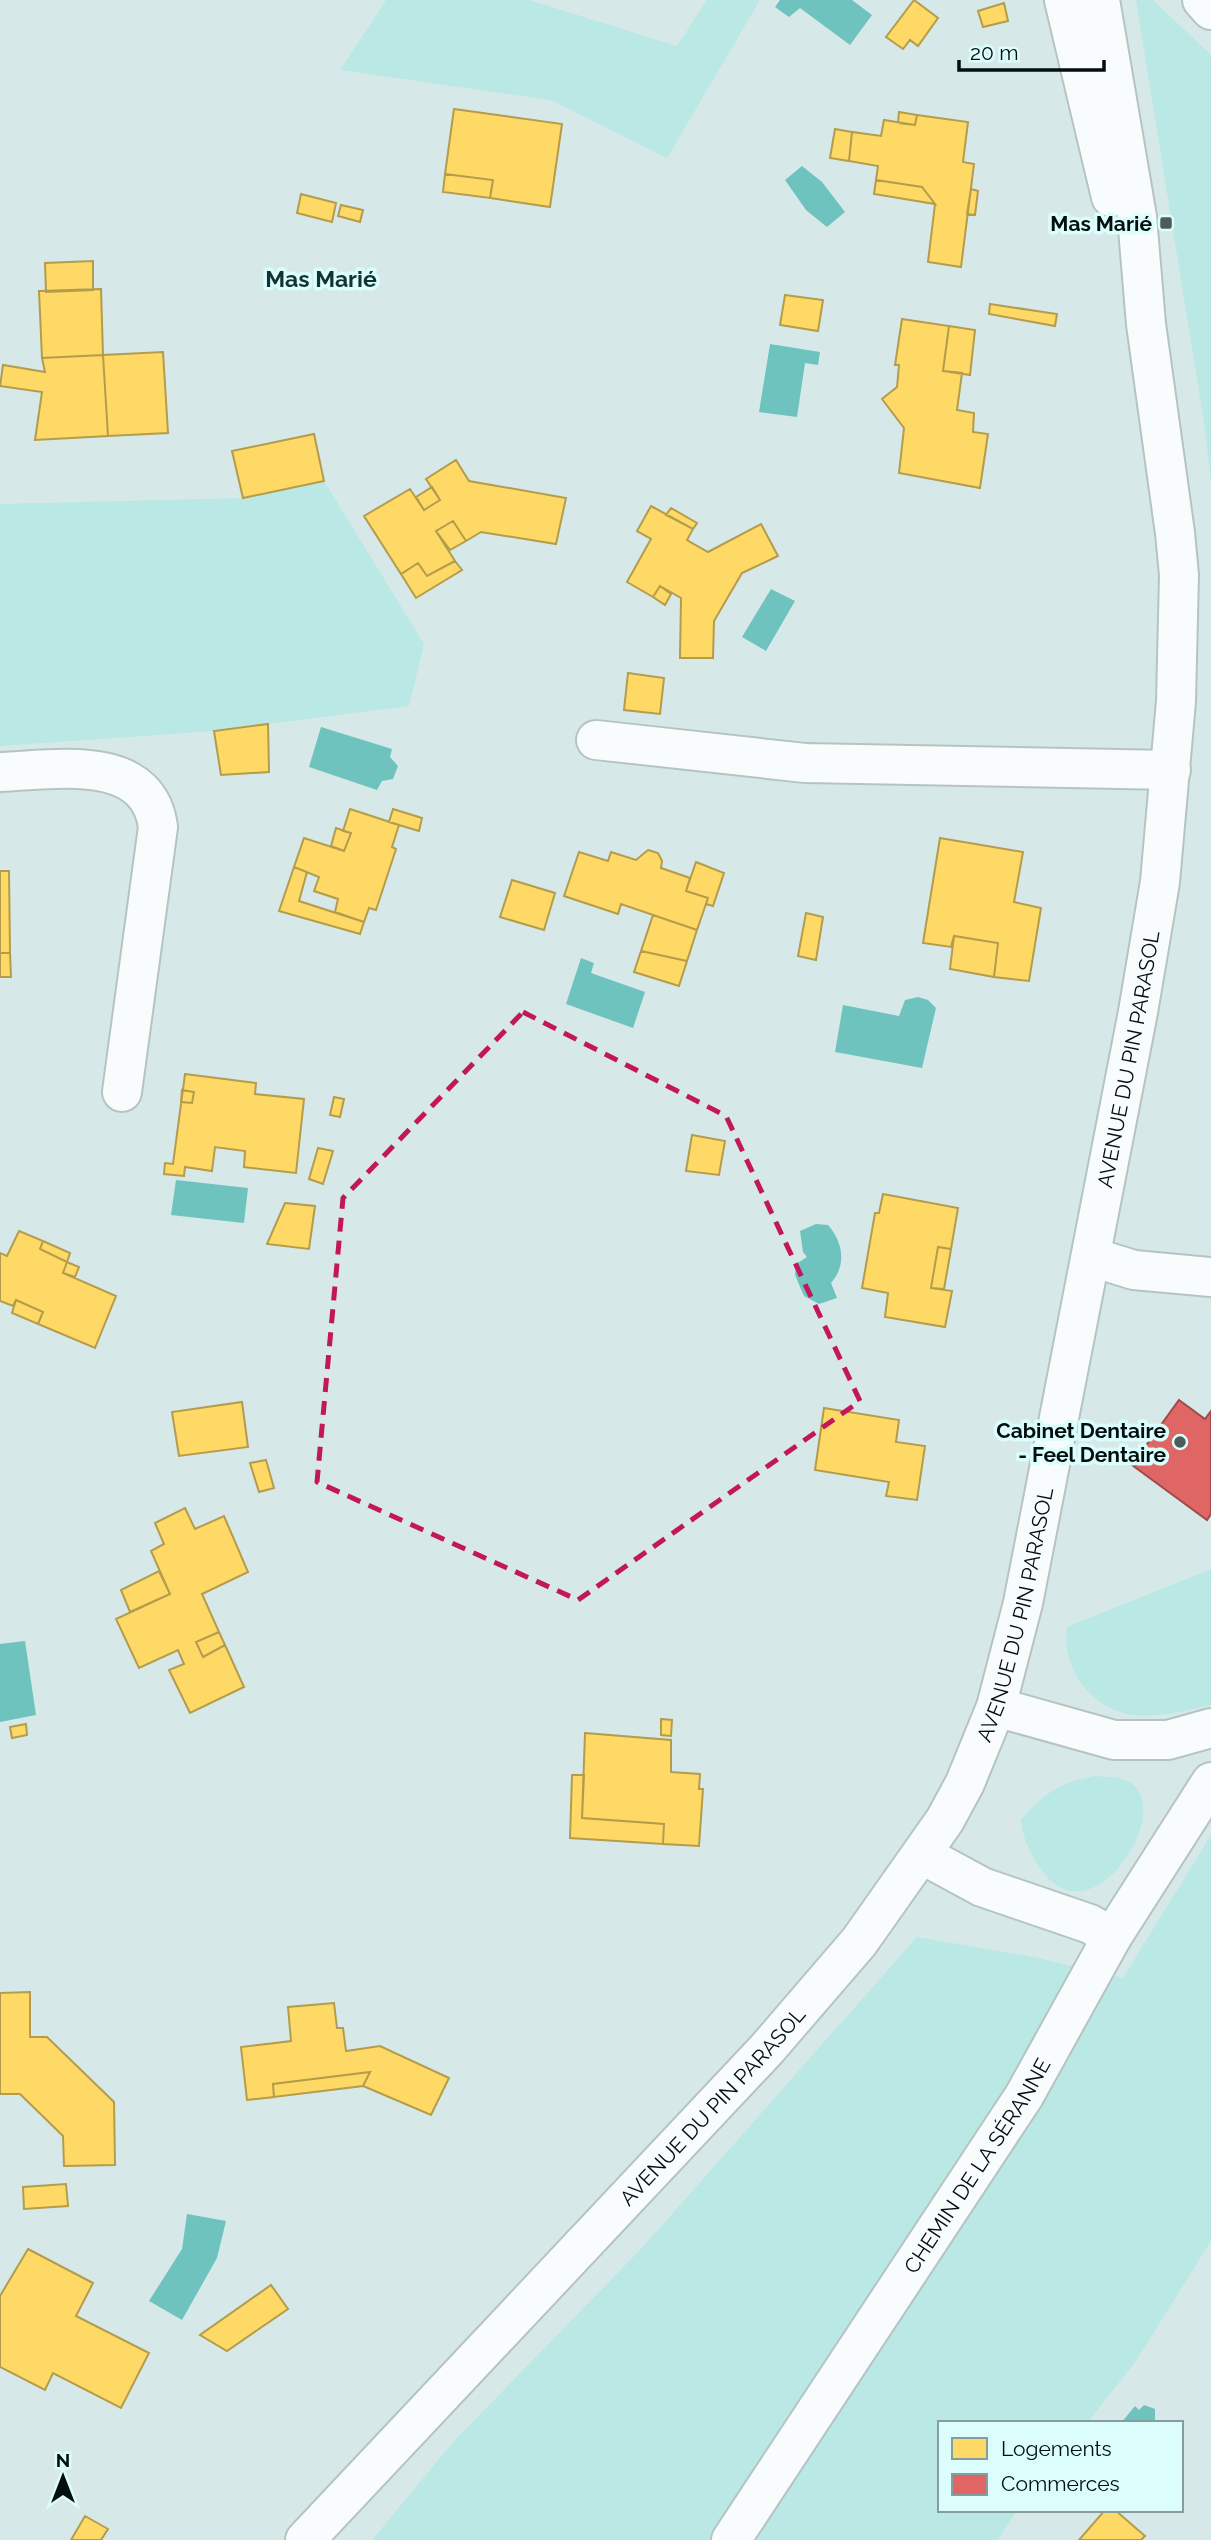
<svg xmlns="http://www.w3.org/2000/svg" width="1211" height="2540" viewBox="0 0 1211 2540" font-family="Raleway,sans-serif">
	<rect width="100%" height="100%" fill="#d6e9e8"/>
	<!-- green -->
	<path fill="#b9e8e5" d="M386 0H529L677 46 707 0H760L667 158 551 100 340 70Z
		M1136 0H1153L1211 55V482L1205 429Z
		M324 481 424 644 409 706 214 731 0 746V504L243 498Z
		M1211 1569V1705C1184 1711 1147 1721 1120 1712 1084 1699 1062 1664 1067 1627Z
		M1094 1776C1105 1777 1121 1776 1131 1783 1175 1812 1091 1943 1041 1869 1030 1853 1023 1840 1021 1820 1044 1793 1059 1783 1094 1776Z
		M1211 1835V2241L1136 2361 1087 2423H940V2510H1017L998 2540H372L454 2441 641 2249 917 1937 1029 1956 1123 1978Z"/>
	<!-- water -->
	<path fill="#6ec3bf" d="M780 0H852L872 15 850 45 800 8 789 17 775 7Z
		M802 166 822 182 845 212 827 227 806 210 785 180Z
		M770 344 820 352 818 365 805 363 797 417 759 412Z
		M771 589 795 601 766 651 742 637Z
		M321 727 392 749 390 757 398 766 393 779 382 781 377 790 309 767Z
		M581 958 594 963 591 973 645 992 633 1028 566 1004Z
		M918 997 928 1000 936 1008 922 1068 835 1052 843 1005 899 1016 905 1000Z
		M176 1180 248 1188 244 1223 171 1215Z
		M816 1224 828 1225C843 1242 847 1265 831 1283L837 1298 819 1304 804 1296 795 1275 796 1264 807 1257 803 1252 800 1231Z
		M25 1641 36 1715 0 1722V1644Z
		M187 2214 226 2221 217 2258 182 2320 149 2301 182 2249Z
		M1144 2405 1155 2409V2423H1121L1135 2406 1139 2410Z"/>
	<!-- homes -->
	<path fill="#ffd966" stroke="#b39c4c" stroke-width="2" d="M914 0 938 18 918 46 910 40 903 49 886 37Z
		M1004 3 1008 21 983 27 978 11Z
		M454 109 562 124 550 207 490 198 493 180 445 174Z
		M899 112 917 115 915 125 898 123Z
		M917 115 968 122 963 162 974 164 961 267 928 262 935 204 922 187 876 180 878 166 849 161 852 132 881 136 884 120 915 125Z
		M835 129 852 132 849 161 830 158Z
		M445 174 493 180 490 198 443 192Z
		M876 180 922 187 935 204 874 194Z
		M971 189 978 191 975 215 967 214Z
		M301 194 336 203 332 222 297 213Z
		M341 205 363 210 360 222 338 216Z
		M93 261V290L46 292 45 263Z
		M101 289 103 355 42 358 39 291Z
		M785 295 823 300 818 331 780 325Z
		M990 304 1057 314 1055 326 989 314Z
		M902 319 949 326 943 371 962 373 957 410 974 413 973 432 988 434 980 488 899 473 904 428 882 399 897 387 899 365H895Z
		M949 326 975 330 970 375 943 371Z
		M163 352 168 433 108 436 103 355Z
		M103 355 108 436 35 440 42 392 0 386 3 365 45 372 42 358Z
		M314 434 324 481 243 498 232 451Z
		M456 460 469 481 566 498 556 544 481 532 466 541 453 521 436 531 455 561 427 576 418 563 401 574 364 516 410 489 424 510 440 500 426 479Z
		M432 487 440 500 424 510 416 497Z
		M651 506 693 529 687 540 708 552 761 524 778 556 742 573 714 621 713 658H680L681 598 660 586 653 597 627 582 651 539 637 531Z
		M671 508 697 523 693 529 666 515Z
		M453 521 466 541 450 550 436 531Z
		M455 561 462 570 416 598 401 574 418 563 427 576Z
		M660 586 671 594 665 605 653 597Z
		M628 673 664 678 660 714 624 710Z
		M268 724 269 772 221 775 214 731Z
		M350 809 399 825 392 847 396 849 376 910 369 908 364 922 335 912 338 899 314 891 319 877 294 867 304 838 344 851 351 833 343 831Z
		M393 809 422 818 419 831 389 822Z
		M336 828 351 833 344 851 331 846Z
		M940 838 1023 852 1014 902 1041 908 1029 981 994 977 998 943 954 936 951 947 923 943Z
		M648 850 658 853 662 861 661 868 690 878 686 891 708 898 697 930 621 904 618 914 564 896 579 852 608 861 611 852 636 860Z
		M696 862 724 873 713 906 706 904 708 898 686 891Z
		M294 867 307 872 299 901 364 922 360 934 279 911Z
		M0 871H9L10 953H0Z
		M512 880 555 893 544 930 500 917Z
		M806 913 823 917 816 960 798 956Z
		M653 915 697 930 687 961 641 951Z
		M954 936 998 943 994 977 950 969Z
		M641 951 687 961 679 986 634 972Z
		M0 953H10L11 977H0Z
		M185 1074 256 1083 255 1094 304 1099 296 1173 244 1167 245 1151 215 1147 212 1171 185 1167 184 1176 164 1174 165 1163 173 1164Z
		M182 1090 194 1092 192 1103 181 1102Z
		M334 1097 344 1099 340 1117 330 1115Z
		M692 1135 725 1141 719 1175 686 1171Z
		M318 1148 333 1151 323 1184 309 1179Z
		M883 1194 958 1208 951 1249 938 1247 931 1288 952 1291 945 1327 885 1317 888 1293 862 1288 875 1213H879Z
		M285 1203 315 1206 309 1249 267 1244Z
		M19 1231 43 1241 40 1249 67 1262 63 1273 116 1296 95 1348 38 1324 43 1312 16 1300 13 1306 0 1301V1253L7 1256Z
		M43 1241 70 1253 67 1262 40 1249Z
		M938 1247 951 1249 944 1289 931 1288Z
		M67 1262 79 1267 75 1277 63 1273Z
		M16 1300 43 1312 38 1324 12 1313Z
		M242 1402 248 1447 179 1456 172 1412Z
		M824 1408 899 1420 896 1442 925 1446 917 1500 886 1496 889 1482 815 1470Z
		M266 1460 274 1488 259 1492 250 1463Z
		M185 1508 195 1529 224 1516 248 1572 202 1594 219 1632 196 1642 203 1657 225 1645 244 1687 190 1713 169 1670 184 1664 178 1650 139 1668 116 1619 170 1594 151 1551 164 1544 155 1523Z
		M159 1571 170 1594 130 1612 121 1590Z
		M219 1632 225 1645 203 1657 196 1642Z
		M661 1719 672 1720 671 1736 661 1735Z
		M26 1724 27 1735 12 1738 10 1727Z
		M585 1733 671 1740V1772L700 1774 699 1789H703L699 1846 663 1844 664 1824 582 1818Z
		M572 1775H584L582 1818 664 1824 663 1844 570 1838Z
		M30 1992V2037H47L114 2102 115 2165 64 2166 63 2136 20 2094H0V1993Z
		M334 2003 337 2028H343L346 2051 380 2046 449 2078 431 2115 363 2086 370 2072 273 2084 274 2097 247 2100 241 2047 291 2041 288 2007Z
		M370 2072 363 2086 274 2097 273 2084Z
		M66 2184 68 2206 24 2209 23 2187Z
		M28 2249 93 2283 76 2316 149 2353 121 2408 53 2373 45 2390 0 2367V2296Z
		M271 2285 288 2309 227 2351 200 2335Z
		M1105 2510H1115L1145 2536 1141 2540H1079Z
		M85 2516 108 2529 101 2540H71Z"/>
	<!-- shops -->
	<path fill="#e06666" stroke="#9e4c4c" stroke-width="2" d="M1179 1400 1205 1419 1211 1411V1514L1207 1520 1132 1465Z"/>
	<g fill="none" stroke-linecap="round" stroke-linejoin="round">
		<!-- minor casing -->
		<g stroke="#b5c4c3" stroke-width="42">
			<g id="minor">
				<path d="M1064 0 1111 197"/>
				<path d="M1202 0 1211 10"/>
				<path d="M596 740 805 763 1171 770"/>
				<path d="M0 772C54 770 148 752 158 827L122 1092"/>
				<path d="M1092 1257 1134 1270 1211 1277"/>
				<path d="M996 1707 1114 1740H1168L1211 1728"/>
				<path d="M923 1855 982 1887 1090 1924 1112 1937"/>
				<path id="s1" d="M305 2540 766 2050 859 1942 945 1820 965 1783 996 1707 1023 1603 1138 1012 1160 882 1176 701 1179 575 1175 533 1146 324 1137 217 1100 0"/>
				<path id="s2" d="M731 2540 1024 2096 1112 1937 1211 1782"/>
			</g>
		</g>
		<!-- minor -->
		<use href="#minor" stroke="#f9fcfc" stroke-width="38"/>
	</g>
	<!-- marked area -->
	<path fill="none" stroke="#c2185b" stroke-width="5" stroke-dasharray="14 9" stroke-linejoin="round" d="M523 1012 726 1116 860 1401 578 1600 317 1482 343 1198Z"/>
	<!-- markers -->
	<g fill="#4d5b5a" stroke="#dbfefc" stroke-width="2.5">
		<rect x="1159" y="216" width="14" height="14" rx="3.5"/>
		<circle cx="1180" cy="1442" r="7"/>
	</g>
	<g text-anchor="middle" dominant-baseline="central" stroke-width="7" stroke-linejoin="round" paint-order="stroke">
		<!-- poi labels -->
		<g font-size="21" font-weight="bold" fill="#030e0e" stroke="#dbfefc" text-anchor="end">
			<text x="1152" y="223">Mas Marié</text>
			<text x="1166" y="1430">Cabinet Dentaire<tspan x="1166" dy="24">- Feel Dentaire</tspan></text>
		</g>
		<!-- street labels -->
		<g font-size="21" fill="#030e0e" stroke="#dbfefc">
			<text stroke="none"><textPath href="#s1" startOffset="1750">AVENUE DU PIN PARASOL</textPath></text>
			<text stroke="none"><textPath href="#s1" startOffset="1183">AVENUE DU PIN PARASOL</textPath></text>
			<text stroke="none"><textPath href="#s1" startOffset="595">AVENUE DU PIN PARASOL</textPath></text>
			<text stroke="none"><textPath href="#s2" startOffset="448">CHEMIN DE LA SÉRANNE</textPath></text>
		</g>
		<!-- neighbourhood labels -->
		<g font-size="23" font-weight="bold" fill="#113332" stroke="#dbfefc">
			<text x="321" y="278">Mas Marié</text>
		</g>
	</g>
	<!-- legend -->
	<rect x="938" y="2421" width="245" height="91" fill="#dbfefc" stroke="#859e9d" stroke-width="2"/>
	<rect x="952" y="2438" width="35" height="21" fill="#ffd966" stroke="#859e9d" stroke-width="2"/>
	<text x="1001" y="2456" font-size="21" fill="#030e0e">Logements</text>
	<rect x="952" y="2474" width="35" height="21" fill="#e06666" stroke="#859e9d" stroke-width="2"/>
	<text x="1001" y="2491" font-size="21" fill="#030e0e">Commerces</text>
	<!-- north arrow -->
	<g transform="translate(63 2477)" stroke="#dbfefc" stroke-width="5" paint-order="stroke">
	<path d="M0-5L12 26L0 18L-12 26Z" fill="#030e0e"/>
	<text y="-10" font-size="19" font-weight="bold" text-anchor="middle" fill="#030e0e">N</text>
	</g>
	<!-- scale -->
	<path d="M959 60v10h145v-10" fill="none" stroke="#030e0e" stroke-width="3.5"/>
	<text x="970" y="60" font-size="21" fill="#030e0e" stroke="#dbfefc" stroke-width="5" paint-order="stroke">20 m</text>
</svg>
